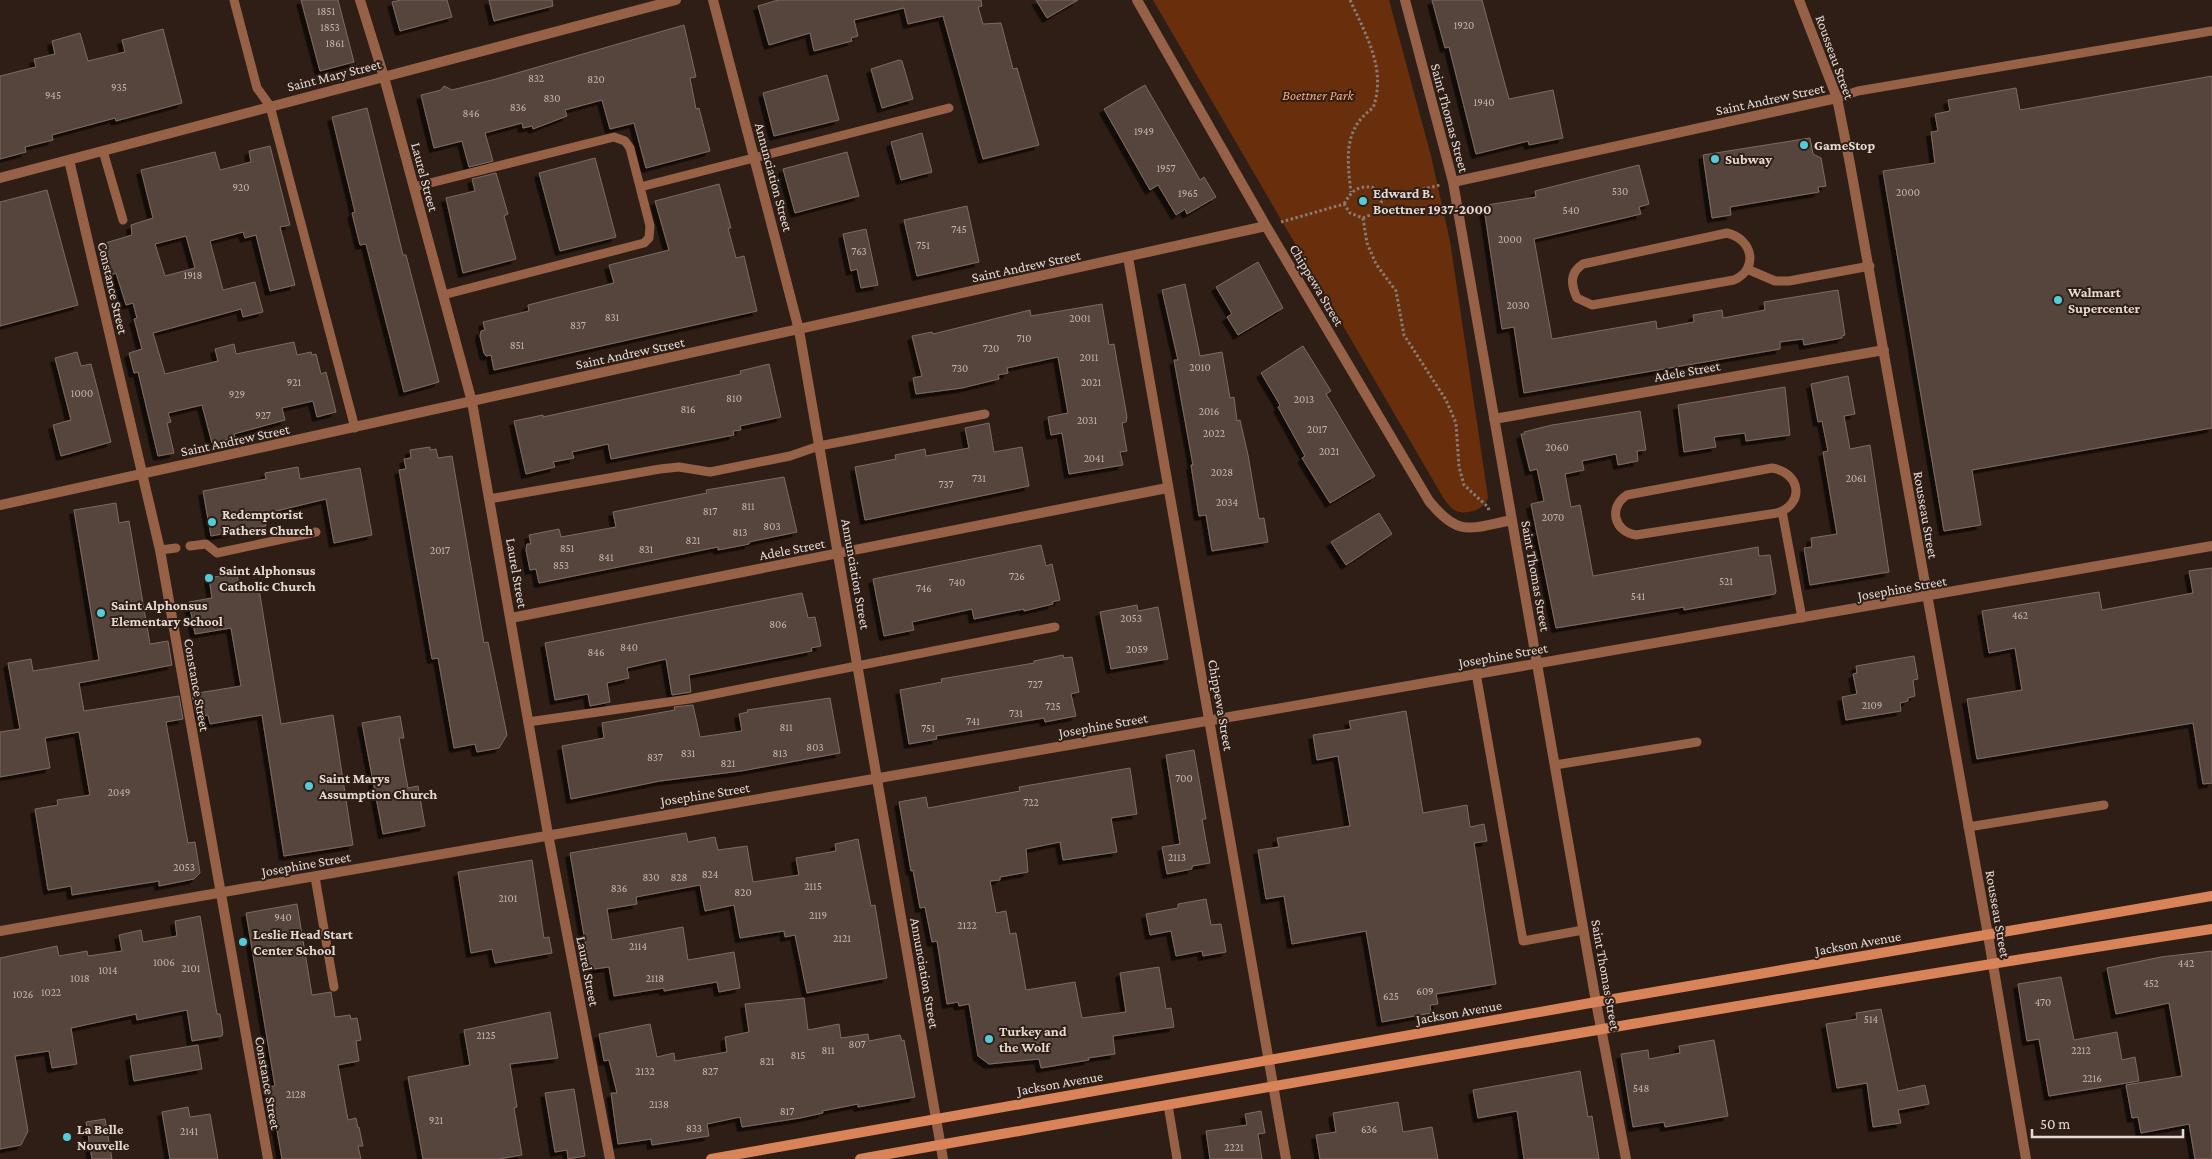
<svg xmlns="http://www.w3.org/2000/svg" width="2212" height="1159" viewBox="0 0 2212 1159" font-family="'Crimson Pro',serif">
	<defs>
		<filter id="shadow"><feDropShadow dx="-4.5" dy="4.5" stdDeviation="0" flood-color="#0009"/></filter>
	</defs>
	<rect width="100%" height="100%" fill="#2e1e16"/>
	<!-- green -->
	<path fill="#692f0d" d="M1153 0H1389L1431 156 1450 241 1488 497C1486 508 1471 514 1459 512 1453 511 1448 504 1444 499Z"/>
	<!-- building -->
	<path fill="#57453c" stroke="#7e6a61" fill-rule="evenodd" filter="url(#shadow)" d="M301 0H338L354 62 320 71Z
		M401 0H447L452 17 400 31 392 2Z
		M489 0H552L553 6 494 21Z
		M778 0H981L982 6 978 7 983 24 1001 23 1013 69 1017 68 1039 145 983 159 943 16 908 24 904 8 854 20 858 36 851 38 852 41 814 51 810 33 769 45 758 6Z
		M1036 0H1078L1047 18Z
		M1432 0H1482L1509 99 1553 90 1563 138 1529 145 1528 141 1476 154 1449 47 1445 48Z
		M684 25 696 77 690 78 696 109 699 108 710 151 646 168 634 123 610 129 602 100 565 110 567 116 533 129 532 126 523 128 522 123 485 133 493 161 469 167 462 141 434 148 421 95 441 90 444 86 452 90 496 79Z
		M163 29 182 103 116 121 115 118 52 135 53 140 25 147 26 152 0 159V76L36 67 34 59 55 54 52 41 80 33 88 61 125 52 122 40Z
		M899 60 902 61 913 99 882 108 871 69Z
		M827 75 839 120 774 136 763 93Z
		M2212 76V428L1972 470 1981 525 1944 531 1883 171 1935 163 1931 132 1938 131 1935 114 1950 111 1948 100 2016 88 2020 110Z
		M1145 85 1200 180 1204 177 1216 197 1187 214 1185 209 1176 215 1158 185 1150 190 1104 109Z
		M367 108 403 255H406L439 382 404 392 366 244 360 245 352 213 355 212 332 117Z
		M922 133 932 172 901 180 891 142Z
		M1810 138 1813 154 1821 158 1826 186 1818 187 1819 192 1730 207 1731 215 1712 218 1703 155Z
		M270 146 290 225 280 227 295 285 270 291 256 235 245 238 243 232 210 241 223 290 255 282 263 312 243 317 241 309 153 333 165 374 218 361 215 349 234 344 236 354 294 342 297 355 311 352 312 355 316 354 321 374 326 372 336 412 317 417 313 401 282 408 285 420 234 434 235 438 212 443 202 405 168 413 171 422 167 423 174 453 158 456 138 372 134 373 129 353 142 349 134 319 137 318 133 303 126 305 116 273 111 275 102 244 132 235 131 225 153 218 141 170 215 152 220 170 251 162 249 151ZM186 236 195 268 165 276 155 244Z
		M847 152 859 196 795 213 783 169Z
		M595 158 616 237 560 251 539 173Z
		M1639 165 1649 204 1639 207 1641 214 1534 239 1552 339 1656 321 1657 329 1694 322 1693 315 1722 310 1723 318 1765 310 1764 302 1838 290 1845 335 1842 336V338L1804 345 1803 339 1780 342V349L1524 393 1514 327 1502 329 1484 208 1488 207 1487 205 1536 197 1535 191Z
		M496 173 508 214 504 216 516 259 463 273 446 198 475 191 472 179Z
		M719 184 731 228H728L736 258 744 256 757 311 494 370 491 355 486 356 484 353 480 336 481 331 485 330 483 322 529 311 528 305 614 283 609 265 669 250 655 201Z
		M47 190 78 305 0 326V202Z
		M967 206 979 262 917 276 904 220Z
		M866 229 878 285 861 288 857 269 851 271 843 234Z
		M1258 262 1283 308 1238 335 1227 317 1232 314 1216 287Z
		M1185 284 1200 356 1222 352 1230 398 1234 397 1237 421 1240 420 1248 455 1259 519 1264 518 1268 542 1212 551 1206 515 1199 516 1191 465H1193L1174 360H1178L1162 290Z
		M1102 304 1109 345 1114 344 1127 417 1126 422 1122 423 1127 451 1120 452 1123 465 1069 474 1062 433 1051 435 1048 417 1068 413 1058 357 1007 368 1008 373 998 375 999 379 962 388 916 394 913 378 922 376 912 336 932 332 933 334 1030 310 1031 316Z
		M1303 346 1331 391 1326 394 1375 476 1330 503 1302 458 1305 456 1278 407 1280 405 1261 373Z
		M77 352 81 366 91 364 111 442 61 456 53 425 71 420 55 358Z
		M769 364 781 417 740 426 741 430 733 431 734 435 611 459 608 444 572 452 574 458 553 462 555 467 526 474 514 421 543 415V417L741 374 740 371Z
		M1848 376 1855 414 1844 416 1850 449 1870 445 1889 572 1810 585 1804 548 1812 547 1811 538 1837 534 1823 452 1828 451 1822 421 1818 422 1811 384Z
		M1785 387 1790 435 1746 441 1745 433 1714 437 1716 447 1684 452 1678 405Z
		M1640 411 1646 450 1637 451 1638 461 1618 465 1616 454 1582 461 1584 470 1565 474 1571 507 1580 505 1593 576 1758 547 1759 556 1770 555 1776 591 1775 594 1684 610V607L1556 628 1531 504 1544 501 1537 469 1530 471 1521 434H1525L1524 432 1552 425Z
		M989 423 994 452 1022 447 1029 486 865 520 855 467 896 459 895 455 925 449 926 456 969 448 965 428Z
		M430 447V450L436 449 438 458 452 456 484 643 488 642 507 735 499 748 477 752 475 744 454 748 438 658 432 659 399 470 406 469 404 459 411 458 410 450Z
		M298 467 300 479 360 468 372 535 334 543 326 499 264 514 266 526 211 536 203 491 266 479 265 473Z
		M784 477 797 532 749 542V544L718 550V547L539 583 536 569 530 570 526 550 527 544H531L529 535 559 529 561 537 616 527 613 512 707 493 706 490Z
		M116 503 119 523 129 521 150 644 168 641 172 665 79 683 84 711 179 696 183 719 166 722 188 843 195 842 200 873 194 879 159 886V881L72 895 71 886 48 890 35 809 58 805 57 800 90 795 79 732 45 738 50 768 0 777V732L20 729 8 663 31 659 33 671 99 660 74 510Z
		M1379 513 1392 534 1346 565 1331 542Z
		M1041 545 1046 566 1052 564 1060 600 1052 602 1053 604 1024 611V609L974 619 972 609 912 622 914 630 884 636 873 579Z
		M2212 568V783L2203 784 2193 723 1977 759 1967 699 2022 690 2015 648 1989 653 1982 611 2099 592 2102 610 2193 593 2189 571Z
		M237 573 240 592 259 589 281 724 333 715 353 845 284 856 262 715 210 724 208 715 197 717 192 694 241 686 231 628 195 634 189 602 212 598 209 578Z
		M802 593 808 618 815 617 821 646 811 648 812 651 689 675 691 692 672 695 666 659 627 668 629 678 607 683 610 702 590 706 588 694 555 700 545 643Z
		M1137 605 1138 611 1158 607 1168 659 1111 669 1100 612Z
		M1063 655 1064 658 1072 657 1079 692 1071 694 1076 716 1045 722 1044 718 936 736 937 739 909 744 900 690 942 682 941 679 1034 663V661Z
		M1914 656 1918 679 1913 680 1915 696 1908 698V701L1900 703 1901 711 1846 720 1842 697 1857 694 1853 674 1857 673 1856 666Z
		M830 698 840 753 741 771 660 781 571 799 562 746 604 738 602 723 675 710 674 707 693 705 700 737 742 731 739 714 748 712 747 710Z
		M1406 711 1423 813 1467 805 1470 827 1484 824 1487 841 1474 843 1496 984 1436 994 1438 1004 1430 1005 1431 1013 1382 1022 1366 931 1292 944 1284 896 1266 899 1258 850 1279 847 1277 838 1350 826 1338 756 1317 760 1313 735 1351 729 1349 721Z
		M400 716 404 738H399L408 788 418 786 425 826 383 834 362 723Z
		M1194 750 1206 819H1202L1210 863 1192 866V869L1167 874 1162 847 1180 844 1166 755Z
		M1130 768 1137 814 1111 818 1117 852 1063 860 1060 842 1026 849 1028 872 1000 877V880L990 881 996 913 1006 911 1010 934 1016 933 1026 990 1075 982 1082 1018 1126 1012 1120 973 1159 967 1166 1009 1171 1008 1174 1027 1113 1036 1115 1054 1088 1058 1089 1060 1041 1068 1039 1059 989 1064 978 1056 969 1004 959 1006 958 1002 947 1004 937 941 932 942 925 907 920 908 913 870 911 871 899 802 926 797 928 808 1020 791 1019 787Z
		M686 833 688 842 715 837 718 850 747 846 753 882 799 875 796 858 836 851 835 844 858 839 871 906 875 905 887 978 807 993 795 935 785 937 784 931 740 938 734 905 705 911 700 885 636 897 637 904 607 909 612 940 683 927 688 960 734 952 740 988 719 992 717 982 664 991V988L614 996 609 967 594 969 593 965H589L570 853Z
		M532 860 544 938 549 937 552 953 495 963 492 949 471 953 458 872Z
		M1206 899 1211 925 1221 924 1226 952 1203 956 1202 951 1176 956 1171 931 1150 935 1146 914 1178 908V904Z
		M297 904 312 995 331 992 335 1017 350 1015 351 1019 357 1018 361 1040 356 1041 359 1061 338 1065 348 1120 356 1118 358 1128 359 1127 363 1146H358L361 1159H282L274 1113 272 1114 267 1087 275 1086 246 913Z
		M200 916 217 1014H220L223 1033 222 1036 192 1041 187 1010 137 1020 136 1014 71 1028 77 1064 52 1068 49 1051 15 1056 28 1131 21 1145 0 1149V958L57 946 59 956 87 951 88 956 122 951 119 935 141 930 143 942 177 936 175 921Z
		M2212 951V1159H2195L2189 1124 2141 1133 2138 1117 2132 1118 2126 1085 2182 1076 2169 1003 2116 1014 2107 968 2161 957Z
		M2061 977 2074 1040 2117 1032 2122 1060 2135 1057 2139 1081 2049 1096 2039 1039 2027 1041 2018 984Z
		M804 998 808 1030 839 1024 841 1038 868 1034 869 1041 900 1035 902 1041 904 1040 915 1097 858 1107V1104L822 1111 823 1113 800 1118 742 1127 740 1117 707 1124 709 1136 652 1145 651 1139 618 1144 611 1093H617L609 1060 604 1061 599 1034 650 1024 657 1057 674 1053 675 1061 727 1052 725 1037 749 1032 745 1004Z
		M1881 1009 1898 1091 1925 1085 1929 1104 1898 1110 1901 1123 1873 1127 1867 1083 1837 1088 1826 1024 1857 1019 1856 1013Z
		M550 1012 558 1058 510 1064 517 1107 514 1108 522 1155 499 1159H423L408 1077 470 1065 464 1030Z
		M1714 1040 1728 1116 1665 1127 1664 1122 1633 1127 1621 1054 1648 1050 1649 1059 1680 1053 1679 1046Z
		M198 1045 202 1069 134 1081 130 1056Z
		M1580 1071 1588 1117 1592 1116 1599 1159H1524L1517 1111 1478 1118 1473 1090Z
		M574 1089 585 1156 568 1159 567 1150 555 1152 545 1093Z
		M1398 1102 1403 1132 1432 1127 1438 1159H1320L1316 1135 1336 1132 1333 1113Z
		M188 1107 190 1117 210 1114 218 1159H170L162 1112Z
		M1261 1111 1265 1133 1258 1134 1262 1159H1210L1206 1131 1247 1125 1245 1114Z
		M105 1119 112 1159H92L86 1122Z"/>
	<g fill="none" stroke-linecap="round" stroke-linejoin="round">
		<!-- path -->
		<path stroke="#897b75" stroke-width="3" stroke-dasharray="2.5 2.5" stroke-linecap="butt" d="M1350 0C1366 35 1387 70 1373 108 1343 129 1347 159 1351 192
			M1344 204C1352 191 1356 186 1372 187L1383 199
			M1363 218 1367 243 1376 264 1396 291 1404 335 1446 400 1456 423 1459 467 1464 485 1488 507 1489 511
			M1281 222 1344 204 1350 213 1363 218 1375 213 1383 199 1440 185"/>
		<!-- lane -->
		<path stroke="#966146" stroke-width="9" d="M234 0 257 88 270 106 355 428
			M1837 98 1858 91 2212 31
			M103 151 123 220
			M414 187 614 137 625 141 630 148 650 226 649 238 644 243 443 295
			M640 187 949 108
			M1727 233C1753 239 1759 269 1734 280L1592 305 1577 298C1571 285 1569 273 1583 264Z
			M1747 269 1775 281H1789L1870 266
			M1772 468C1801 473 1805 504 1777 513L1636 535C1614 532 1608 507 1627 495Z
			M489 499 660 469 679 467 710 472 790 456 819 446 985 414
			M1782 511 1802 618
			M190 546 206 544 217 553 316 532
			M160 550 176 548
			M1476 673 1523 941 1583 930
			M528 722 689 699 1055 627
			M1555 765 1697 742
			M1968 827 2104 805
			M315 877 334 987
			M1168 1105 1177 1159"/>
		<!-- street -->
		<path stroke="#966146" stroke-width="10" d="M360 0 384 77 472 402 548 834 610 1159
			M713 0 799 330 943 1159
			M1137 0 1266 226 1429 501C1459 538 1470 528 1512 520
			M1405 0 1453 182 1596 1002 1626 1159
			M1799 0 1837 98 1850 164 1988 935 2026 1159
			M69 160 160 550 268 1159
			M0 178 676 0
			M1453 182 1837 98
			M1128 257 1286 1159
			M1494 419 1884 350
			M0 505 1266 226
			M511 618 1167 488
			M0 931 2212 546"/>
		<!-- secondary -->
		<path stroke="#d98358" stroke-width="10" d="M711 1159 1596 1002 2212 896
			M860 1159C1310 1080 1760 999 2212 929"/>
	</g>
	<!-- markers -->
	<g fill="#52cbda" stroke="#2e1e16" stroke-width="2">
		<circle cx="1804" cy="145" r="5"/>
		<circle cx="1715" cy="159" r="5"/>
		<circle cx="1363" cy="201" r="5"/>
		<circle cx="2058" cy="300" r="5"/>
		<circle cx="212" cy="522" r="5"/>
		<circle cx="209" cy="578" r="5"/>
		<circle cx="101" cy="613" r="5"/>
		<circle cx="309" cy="786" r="5"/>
		<circle cx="243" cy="942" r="5"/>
		<circle cx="989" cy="1039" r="5"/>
		<circle cx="67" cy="1137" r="5"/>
	</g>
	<g text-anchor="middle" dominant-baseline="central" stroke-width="4" stroke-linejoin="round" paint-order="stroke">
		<!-- number labels -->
		<g font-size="11" fill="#c2b5af">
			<text x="326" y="11">1851</text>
			<text x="1464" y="25">1920</text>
			<text x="330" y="27">1853</text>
			<text x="335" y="43">1861</text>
			<text x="536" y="78">832</text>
			<text x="596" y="79">820</text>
			<text x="119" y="87">935</text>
			<text x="53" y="95">945</text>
			<text x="552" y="98">830</text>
			<text x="1484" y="102">1940</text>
			<text x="518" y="107">836</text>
			<text x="471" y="113">846</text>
			<text x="1144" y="131">1949</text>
			<text x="1166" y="168">1957</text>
			<text x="241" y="187">920</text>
			<text x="1620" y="191">530</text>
			<text x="1908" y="192">2000</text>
			<text x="1188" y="193">1965</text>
			<text x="1571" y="210">540</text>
			<text x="959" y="229">745</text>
			<text x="1510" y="239">2000</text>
			<text x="923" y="245">751</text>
			<text x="859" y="251">763</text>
			<text x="193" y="275">1918</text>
			<text x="1518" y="305">2030</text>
			<text x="612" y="317">831</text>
			<text x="1080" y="318">2001</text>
			<text x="578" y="325">837</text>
			<text x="1024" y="338">710</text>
			<text x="517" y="345">851</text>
			<text x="991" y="348">720</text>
			<text x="1089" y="357">2011</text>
			<text x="1200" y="367">2010</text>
			<text x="960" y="368">730</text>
			<text x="294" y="382">921</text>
			<text x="1091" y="382">2021</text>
			<text x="82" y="393">1000</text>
			<text x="237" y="394">929</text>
			<text x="734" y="398">810</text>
			<text x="1304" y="399">2013</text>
			<text x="688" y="409">816</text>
			<text x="1209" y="411">2016</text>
			<text x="263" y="415">927</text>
			<text x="1087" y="420">2031</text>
			<text x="1317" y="429">2017</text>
			<text x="1214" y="433">2022</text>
			<text x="1557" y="447">2060</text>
			<text x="1329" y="451">2021</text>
			<text x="1094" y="458">2041</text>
			<text x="1222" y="472">2028</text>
			<text x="979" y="478">731</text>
			<text x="1856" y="478">2061</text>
			<text x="946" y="484">737</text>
			<text x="1227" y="502">2034</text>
			<text x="748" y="506">811</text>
			<text x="710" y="511">817</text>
			<text x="1553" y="517">2070</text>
			<text x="772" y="526">803</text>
			<text x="740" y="532">813</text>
			<text x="693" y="540">821</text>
			<text x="567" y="548">851</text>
			<text x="646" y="549">831</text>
			<text x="440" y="550">2017</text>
			<text x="606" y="557">841</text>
			<text x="561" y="565">853</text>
			<text x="1017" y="576">726</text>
			<text x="1726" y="581">521</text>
			<text x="957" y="582">740</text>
			<text x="924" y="588">746</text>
			<text x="1638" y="596">541</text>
			<text x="2020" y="615">462</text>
			<text x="1131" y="618">2053</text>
			<text x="778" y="624">806</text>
			<text x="629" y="647">840</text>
			<text x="1137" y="649">2059</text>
			<text x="596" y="652">846</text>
			<text x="1035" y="684">727</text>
			<text x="1872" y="705">2109</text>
			<text x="1053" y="706">725</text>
			<text x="1016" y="713">731</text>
			<text x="973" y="721">741</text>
			<text x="786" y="727">811</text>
			<text x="928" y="728">751</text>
			<text x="815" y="747">803</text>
			<text x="688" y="753">831</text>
			<text x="780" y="753">813</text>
			<text x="655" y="757">837</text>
			<text x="728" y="763">821</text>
			<text x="1184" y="778">700</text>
			<text x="119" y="792">2049</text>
			<text x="1031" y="802">722</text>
			<text x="1177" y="857">2113</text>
			<text x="184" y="867">2053</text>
			<text x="710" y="874">824</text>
			<text x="651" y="877">830</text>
			<text x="679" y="877">828</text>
			<text x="813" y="886">2115</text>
			<text x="619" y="888">836</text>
			<text x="743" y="892">820</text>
			<text x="508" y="898">2101</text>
			<text x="818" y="915">2119</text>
			<text x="283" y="917">940</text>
			<text x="967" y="925">2122</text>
			<text x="842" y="938">2121</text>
			<text x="638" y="946">2114</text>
			<text x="164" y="962">1006</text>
			<text x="2186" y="963">442</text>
			<text x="191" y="968">2101</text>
			<text x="108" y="970">1014</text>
			<text x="80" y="978">1018</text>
			<text x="655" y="978">2118</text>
			<text x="2151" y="983">452</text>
			<text x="1425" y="991">609</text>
			<text x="51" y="992">1022</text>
			<text x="23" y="994">1026</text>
			<text x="1391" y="996">625</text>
			<text x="2043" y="1002">470</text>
			<text x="1871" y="1019">514</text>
			<text x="486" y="1035">2125</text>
			<text x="857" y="1044">807</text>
			<text x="828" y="1050">811</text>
			<text x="2081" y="1050">2212</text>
			<text x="798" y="1055">815</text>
			<text x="767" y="1061">821</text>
			<text x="645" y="1071">2132</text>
			<text x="710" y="1071">827</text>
			<text x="2092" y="1078">2216</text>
			<text x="1641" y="1088">548</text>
			<text x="296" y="1094">2128</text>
			<text x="659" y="1104">2138</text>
			<text x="787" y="1111">817</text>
			<text x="436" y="1120">921</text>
			<text x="694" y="1128">833</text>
			<text x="1369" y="1129">636</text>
			<text x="189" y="1131">2141</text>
			<text x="1234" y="1147">2221</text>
		</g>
		<!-- street labels -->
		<g font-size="14" fill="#e5dad5" stroke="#2e1e16">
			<text transform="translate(1835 57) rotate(70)">Rousseau Street</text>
			<text transform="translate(334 75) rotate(-14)">Saint Mary Street</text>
			<text transform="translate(1770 99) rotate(-12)">Saint Andrew Street</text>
			<text transform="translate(1450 118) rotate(75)">Saint Thomas Street</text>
			<text transform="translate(425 177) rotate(75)">Laurel Street</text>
			<text transform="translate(774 177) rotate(75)">Annunciation Street</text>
			<text transform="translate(1026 266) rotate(-12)">Saint Andrew Street</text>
			<text transform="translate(1317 285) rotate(59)">Chippewa Street</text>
			<text transform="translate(113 288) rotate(77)">Constance Street</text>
			<text transform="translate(630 353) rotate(-12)">Saint Andrew Street</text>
			<text transform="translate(1687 371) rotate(-10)">Adele Street</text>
			<text transform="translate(235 440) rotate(-12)">Saint Andrew Street</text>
			<text transform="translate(1926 515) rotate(80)">Rousseau Street</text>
			<text transform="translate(792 549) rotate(-11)">Adele Street</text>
			<text transform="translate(517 573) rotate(80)">Laurel Street</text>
			<text transform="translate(856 574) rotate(80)">Annunciation Street</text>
			<text transform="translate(1536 576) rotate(80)">Saint Thomas Street</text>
			<text transform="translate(1902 588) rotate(-10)">Josephine Street</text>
			<text transform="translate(1503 655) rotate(-10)">Josephine Street</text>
			<text transform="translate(197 685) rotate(80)">Constance Street</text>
			<text transform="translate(1221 705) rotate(80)">Chippewa Street</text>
			<text transform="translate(1103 725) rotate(-10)">Josephine Street</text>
			<text transform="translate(705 794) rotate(-9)">Josephine Street</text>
			<text transform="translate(306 864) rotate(-10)">Josephine Street</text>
			<text transform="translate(1998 914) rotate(80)">Rousseau Street</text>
			<text transform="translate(1858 943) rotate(-10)">Jackson Avenue</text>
			<text transform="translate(588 971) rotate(79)">Laurel Street</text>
			<text transform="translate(925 973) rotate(80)">Annunciation Street</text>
			<text transform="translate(1606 975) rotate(80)">Saint Thomas Street</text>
			<text transform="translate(1459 1012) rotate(-10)">Jackson Avenue</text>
			<text transform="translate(268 1083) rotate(80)">Constance Street</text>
			<text transform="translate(1060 1083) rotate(-10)">Jackson Avenue</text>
		</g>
		<!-- park labels -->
		<g font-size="14" font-style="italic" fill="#fea77c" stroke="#2e1e16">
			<text x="1318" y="95">Boettner Park</text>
		</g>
		<!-- poi labels -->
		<g font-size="14" font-weight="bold" fill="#e5dad5" stroke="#2e1e16" text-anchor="start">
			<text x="1814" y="145">GameStop</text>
			<text x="1725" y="159">Subway</text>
			<text x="1373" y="193">Edward B.<tspan x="1373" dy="16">Boettner 1937-2000</tspan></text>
			<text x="2068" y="292">Walmart<tspan x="2068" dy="16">Supercenter</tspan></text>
			<text x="222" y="514">Redemptorist<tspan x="222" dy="16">Fathers Church</tspan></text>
			<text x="219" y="570">Saint Alphonsus<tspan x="219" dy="16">Catholic Church</tspan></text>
			<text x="111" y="605">Saint Alphonsus<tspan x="111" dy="16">Elementary School</tspan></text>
			<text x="319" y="778">Saint Marys<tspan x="319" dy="16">Assumption Church</tspan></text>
			<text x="253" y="934">Leslie Head Start<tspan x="253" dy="16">Center School</tspan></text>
			<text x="999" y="1031">Turkey and<tspan x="999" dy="16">the Wolf</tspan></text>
			<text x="77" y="1129">La Belle<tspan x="77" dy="16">Nouvelle</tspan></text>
		</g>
	</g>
	<!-- scale -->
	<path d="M2032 1129v8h151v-8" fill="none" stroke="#e5dad5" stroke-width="2.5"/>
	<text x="2040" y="1129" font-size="15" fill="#e5dad5" stroke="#2e1e16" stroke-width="4" paint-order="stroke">50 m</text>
</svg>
